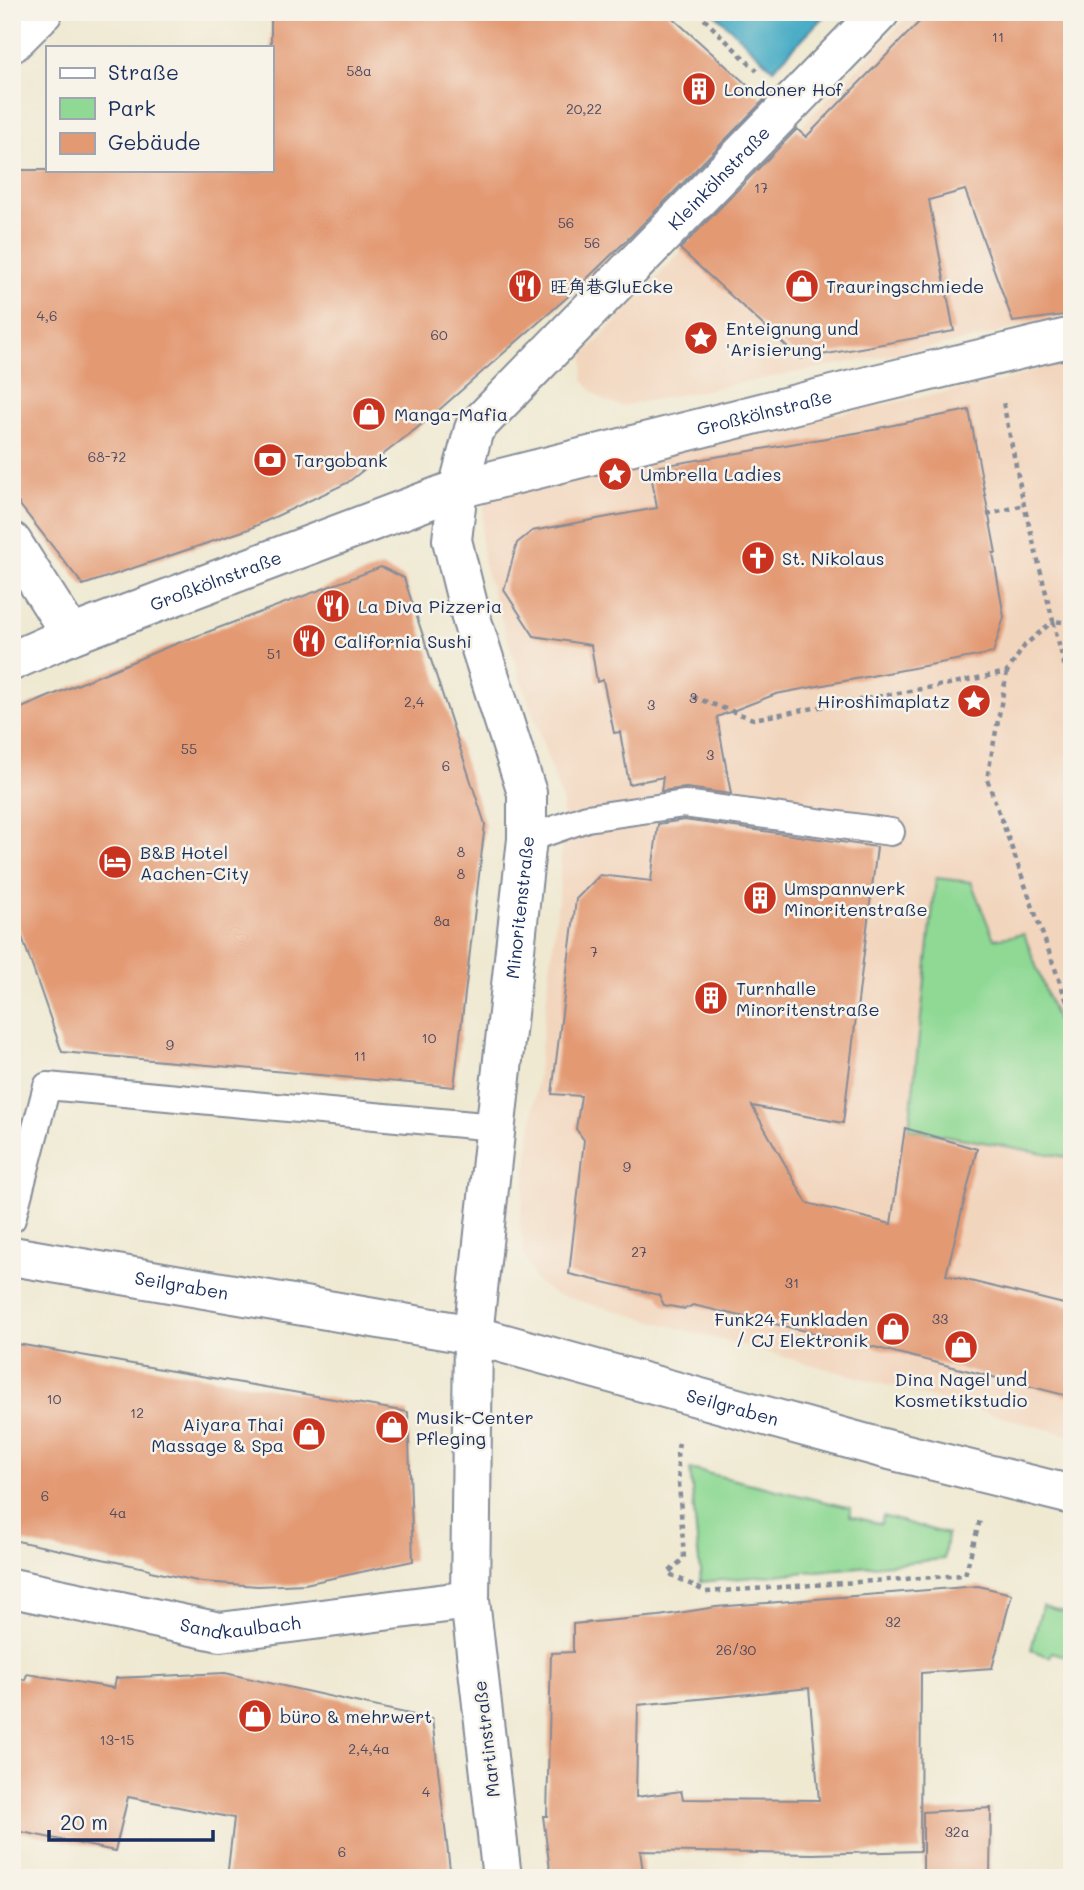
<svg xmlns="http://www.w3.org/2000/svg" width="1084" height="1890" viewBox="0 0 1084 1890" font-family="Mali,'LXGW WenKai TC',sans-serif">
	<rect width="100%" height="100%" fill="#f7f3e8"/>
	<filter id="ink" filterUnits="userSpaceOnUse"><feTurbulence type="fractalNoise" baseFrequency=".0143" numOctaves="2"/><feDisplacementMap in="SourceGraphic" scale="14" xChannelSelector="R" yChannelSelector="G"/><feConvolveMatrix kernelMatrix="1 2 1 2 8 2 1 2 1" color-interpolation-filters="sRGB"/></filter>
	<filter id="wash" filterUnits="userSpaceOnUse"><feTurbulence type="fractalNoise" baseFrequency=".00686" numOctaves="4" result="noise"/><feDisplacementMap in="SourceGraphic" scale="28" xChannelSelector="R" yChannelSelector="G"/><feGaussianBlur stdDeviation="1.57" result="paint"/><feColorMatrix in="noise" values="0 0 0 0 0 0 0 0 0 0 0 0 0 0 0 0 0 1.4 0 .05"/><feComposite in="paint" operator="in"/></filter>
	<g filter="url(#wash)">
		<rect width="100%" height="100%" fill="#efe9d2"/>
		<!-- built -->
		<path fill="#f2d5bd" d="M912 12H1072V314L979 338 621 406 605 401 593 392 583 380 584 355 726 204Z
			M1072 357V1436L554 1294 535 1280 525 1256 520 1225 560 885 563 804 495 601 484 565 481 540 484 506 504 487 666 449 1001 381Z"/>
		<!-- green -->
		<path fill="#8fd994" stroke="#558479" stroke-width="2" d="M936 878 971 882 994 939 1024 934 1072 1061V1158L909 1129Z
			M690 1469 851 1508 850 1516 881 1524 883 1516 947 1534 944 1559 701 1582Z
			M1042 1606 1072 1614V1658L1052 1652 1050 1657 1031 1650Z"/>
		<!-- water -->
		<path fill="#45abc4" stroke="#306d91" stroke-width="2" d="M713 12H828L773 69Z"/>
		<g id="blocks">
			<!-- building -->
			<path fill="#e39a73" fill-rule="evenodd" d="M271 12H666L764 100 632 235 572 293 431 417 347 483 249 529 83 585 12 495V170H271Z
				M929 12H1072V314L1013 322 965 190 929 200 954 331 800 359 680 249 797 129 806 137Z
				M969 410 996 553H993L1004 617 993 653 776 694 717 717 731 794 686 788 661 791 663 777 629 784 620 732 614 733 603 680 597 682 591 645 534 636 504 590 517 543 532 531 657 508 650 468 879 429 878 428Z
				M381 567 404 578 485 824 454 1087 62 1052 12 908V712L165 648Z
				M684 820 877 847 843 1123 752 1106 807 1203 891 1224 905 1128 977 1149 946 1275 1072 1306V1397L870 1346 693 1305 685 1309 664 1305 659 1295 569 1274 584 1140 576 1129 581 1096 552 1094 576 899 600 875 651 881 658 824Z
				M12 1343 408 1412 413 1561 305 1584 258 1586 202 1582 150 1571V1569L12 1540Z
				M978 1586 1012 1594 992 1668 921 1673 920 1851 813 1854 640 1851 644 1878H551L543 1816H547L551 1653 573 1652V1624L659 1616 716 1607ZM809 1688 819 1800 683 1799 681 1791 636 1797 638 1705Z
				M225 1673 432 1719 451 1878H362L361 1872 312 1878H227L234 1818 128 1797 115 1851 12 1830V1677L25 1680 27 1674 114 1688 116 1678Z
				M991 1808 990 1878H923V1812Z"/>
		</g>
	</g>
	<g filter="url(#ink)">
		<use href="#blocks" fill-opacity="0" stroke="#858c98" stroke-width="2"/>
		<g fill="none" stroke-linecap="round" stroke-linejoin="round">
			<!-- service casing -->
			<g stroke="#858c98" stroke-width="30">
				<path id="service" d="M527 839 587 818 684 804 891 832
					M12 1219 47 1086 495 1127"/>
			</g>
			<!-- pedestrian casing -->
			<g stroke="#858c98" stroke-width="42">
				<g id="pedestrian">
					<path d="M12 542 71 635"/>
					<path id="s1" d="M12 661 71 635 458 489 876 384 1072 337"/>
				</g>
			</g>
			<!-- minor casing -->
			<g stroke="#858c98" stroke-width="42">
				<g id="minor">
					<path d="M12 43 43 12"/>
					<path id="s2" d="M12 1588 220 1632 470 1600"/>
					<path id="s3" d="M502 1878 470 1600 473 1335 527 839V793L472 621 452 540 458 489 474 429 880 12"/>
				</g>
			</g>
			<!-- tertiary casing -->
			<g stroke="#858c98" stroke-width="42">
				<g id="tertiary">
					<path id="s4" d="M12 1256 473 1335 878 1447 1072 1495"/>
				</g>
			</g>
			<!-- path -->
			<path stroke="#858c98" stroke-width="4.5" stroke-dasharray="5 5" stroke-linecap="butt" d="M697 12 757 71
				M987 515 1024 505
				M1072 623 1053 621 1072 695
				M1007 672 987 779 1072 1016
				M693 697 753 719 949 684 1007 672 1025 645 1053 621 1024 505 1003 402
				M679 1443 677 1452 684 1558 668 1573 706 1592 965 1575 980 1520"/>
			<!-- service -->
			<use href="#service" stroke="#fff" stroke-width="26"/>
			<!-- pedestrian -->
			<use href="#pedestrian" stroke="#fff" stroke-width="38"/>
			<!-- minor -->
			<use href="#minor" stroke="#fff" stroke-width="38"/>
			<!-- tertiary -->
			<use href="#tertiary" stroke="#fff" stroke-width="38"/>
		</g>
	</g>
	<!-- icons -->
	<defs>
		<g id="building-disc" transform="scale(1.75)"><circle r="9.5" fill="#c8321e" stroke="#f7f3e8"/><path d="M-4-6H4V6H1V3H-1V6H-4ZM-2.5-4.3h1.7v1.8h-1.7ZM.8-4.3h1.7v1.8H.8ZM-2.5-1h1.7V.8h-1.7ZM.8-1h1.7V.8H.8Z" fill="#fff"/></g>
		<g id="restaurant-disc" transform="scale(1.75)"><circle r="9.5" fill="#c8321e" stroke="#f7f3e8"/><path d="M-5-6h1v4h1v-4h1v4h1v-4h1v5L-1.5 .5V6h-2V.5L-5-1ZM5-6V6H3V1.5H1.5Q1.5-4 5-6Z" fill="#fff"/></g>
		<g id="shop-disc" transform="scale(1.75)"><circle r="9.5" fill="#c8321e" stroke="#f7f3e8"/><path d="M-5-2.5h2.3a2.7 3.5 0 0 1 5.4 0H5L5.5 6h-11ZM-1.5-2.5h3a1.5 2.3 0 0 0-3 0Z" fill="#fff"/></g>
		<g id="sight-disc" transform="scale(1.75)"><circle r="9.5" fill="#c8321e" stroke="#f7f3e8"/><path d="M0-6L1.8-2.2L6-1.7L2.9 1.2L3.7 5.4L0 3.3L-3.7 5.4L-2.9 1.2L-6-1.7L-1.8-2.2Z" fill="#fff"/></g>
		<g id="bank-disc" transform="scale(1.75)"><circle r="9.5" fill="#c8321e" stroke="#f7f3e8"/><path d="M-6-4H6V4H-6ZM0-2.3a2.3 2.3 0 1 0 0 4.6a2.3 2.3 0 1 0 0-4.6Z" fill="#fff"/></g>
		<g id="church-disc" transform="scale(1.75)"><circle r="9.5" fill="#c8321e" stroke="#f7f3e8"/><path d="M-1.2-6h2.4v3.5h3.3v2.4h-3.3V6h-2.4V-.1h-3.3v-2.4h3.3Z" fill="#fff"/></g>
		<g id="hotel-disc" transform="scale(1.75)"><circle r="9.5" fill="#c8321e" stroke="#f7f3e8"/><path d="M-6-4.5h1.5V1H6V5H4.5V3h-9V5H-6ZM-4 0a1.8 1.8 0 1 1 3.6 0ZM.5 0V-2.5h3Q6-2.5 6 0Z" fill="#fff"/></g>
	</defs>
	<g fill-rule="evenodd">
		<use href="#building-disc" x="699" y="89"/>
		<use href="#restaurant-disc" x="525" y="286"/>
		<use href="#shop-disc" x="802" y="286"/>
		<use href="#sight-disc" x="701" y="338"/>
		<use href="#shop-disc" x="369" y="414"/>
		<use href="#bank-disc" x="270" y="460"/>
		<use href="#sight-disc" x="615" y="474"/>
		<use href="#church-disc" x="758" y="558"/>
		<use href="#restaurant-disc" x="333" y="606"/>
		<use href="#restaurant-disc" x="309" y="641"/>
		<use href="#sight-disc" x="974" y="701"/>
		<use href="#hotel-disc" x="115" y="862"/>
		<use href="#building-disc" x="760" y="898"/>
		<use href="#building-disc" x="711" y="998"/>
		<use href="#shop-disc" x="893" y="1329"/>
		<use href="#shop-disc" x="961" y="1347"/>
		<use href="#shop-disc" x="392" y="1427"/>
		<use href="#shop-disc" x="309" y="1434"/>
		<use href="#shop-disc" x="255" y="1716"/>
	</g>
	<g text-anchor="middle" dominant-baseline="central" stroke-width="5" stroke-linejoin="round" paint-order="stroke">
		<!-- number labels -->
		<g font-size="14" fill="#4d4a63">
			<text x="998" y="36">11</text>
			<text x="359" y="70">58a</text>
			<text x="584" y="108">20,22</text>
			<text x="761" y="187">17</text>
			<text x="566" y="222">56</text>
			<text x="592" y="242">56</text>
			<text x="47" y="315">4,6</text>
			<text x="439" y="334">60</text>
			<text x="107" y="456">68-72</text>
			<text x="274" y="653">51</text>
			<text x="693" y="697">3</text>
			<text x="414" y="701">2,4</text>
			<text x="651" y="704">3</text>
			<text x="189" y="748">55</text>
			<text x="710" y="754">3</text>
			<text x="446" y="765">6</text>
			<text x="461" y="851">8</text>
			<text x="461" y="873">8</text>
			<text x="442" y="920">8a</text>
			<text x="594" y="951">7</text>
			<text x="429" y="1037">10</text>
			<text x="170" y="1044">9</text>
			<text x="360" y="1055">11</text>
			<text x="627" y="1166">9</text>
			<text x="639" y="1251">27</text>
			<text x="792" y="1282">31</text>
			<text x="940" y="1318">33</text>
			<text x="54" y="1398">10</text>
			<text x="137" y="1412">12</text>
			<text x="45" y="1495">6</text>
			<text x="118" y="1512">4a</text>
			<text x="893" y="1621">32</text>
			<text x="736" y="1649">26/30</text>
			<text x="117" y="1739">13-15</text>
			<text x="369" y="1748">2,4,4a</text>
			<text x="426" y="1791">4</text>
			<text x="957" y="1831">32a</text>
			<text x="342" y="1851">6</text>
		</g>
		<!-- poi labels -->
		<g font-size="18" fill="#1b2f5e" stroke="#f7f3e8" text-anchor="start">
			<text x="724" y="89">Londoner Hof</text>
			<text x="550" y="286">旺角巷GluEcke</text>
			<text x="826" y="286">Trauringschmiede</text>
			<text x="726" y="328">Enteignung und<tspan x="726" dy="21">'Arisierung'</tspan></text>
			<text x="394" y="414">Manga-Mafia</text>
			<text x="294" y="460">Targobank</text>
			<text x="640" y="474">Umbrella Ladies</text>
			<text x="782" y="558">St. Nikolaus</text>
			<text x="358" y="606">La Diva Pizzeria</text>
			<text x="334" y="641">California Sushi</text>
			<text x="950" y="701" text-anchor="end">Hiroshimaplatz</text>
			<text x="140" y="852">B&amp;B Hotel<tspan x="140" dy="21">Aachen-City</tspan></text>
			<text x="784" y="888">Umspannwerk<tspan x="784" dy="21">Minoritenstraße</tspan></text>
			<text x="736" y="988">Turnhalle<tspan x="736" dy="21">Minoritenstraße</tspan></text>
			<text x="868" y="1319" text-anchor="end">Funk24 Funkladen<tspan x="868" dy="21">/ CJ Elektronik</tspan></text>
			<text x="961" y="1379" text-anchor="middle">Dina Nagel und<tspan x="961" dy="21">Kosmetikstudio</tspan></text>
			<text x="416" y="1417">Musik-Center<tspan x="416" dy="21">Pfleging</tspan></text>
			<text x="284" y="1424" text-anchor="end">Aiyara Thai<tspan x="284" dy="21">Massage &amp; Spa</tspan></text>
			<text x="280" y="1716">büro &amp; mehrwert</text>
		</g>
		<!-- street labels -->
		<g font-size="18" fill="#1b2f5e" stroke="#f7f3e8">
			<text stroke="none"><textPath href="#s3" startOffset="1818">Kleinkölnstraße</textPath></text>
			<text stroke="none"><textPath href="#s1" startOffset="794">Großkölnstraße</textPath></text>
			<text stroke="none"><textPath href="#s1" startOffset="219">Großkölnstraße</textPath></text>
			<text stroke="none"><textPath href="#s3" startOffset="975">Minoritenstraße</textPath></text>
			<text stroke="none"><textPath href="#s4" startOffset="172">Seilgraben</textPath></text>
			<text stroke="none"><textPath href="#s4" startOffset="737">Seilgraben</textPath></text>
			<text stroke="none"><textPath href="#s2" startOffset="233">Sandkaulbach</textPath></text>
			<text transform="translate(486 1739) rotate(-97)">Martinstraße</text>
		</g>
	</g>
	<!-- margin -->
	<rect width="1084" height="1890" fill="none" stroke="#f7f3e8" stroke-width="42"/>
	<!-- legend -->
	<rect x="46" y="46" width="228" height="126" fill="#f7f3e8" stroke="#9fa5b1" stroke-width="2"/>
	<rect x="60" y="68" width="35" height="10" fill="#ffffff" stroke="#9fa5b1" stroke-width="2"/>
	<text x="108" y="80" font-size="21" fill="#1b2f5e">Straße</text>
	<rect x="60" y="98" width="35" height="21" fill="#8fd994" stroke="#9fa5b1" stroke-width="2"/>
	<text x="108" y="116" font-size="21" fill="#1b2f5e">Park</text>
	<rect x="60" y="133" width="35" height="21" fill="#e39a73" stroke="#9fa5b1" stroke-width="2"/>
	<text x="108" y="150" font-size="21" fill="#1b2f5e">Gebäude</text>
	<!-- scale -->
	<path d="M49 1830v10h164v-10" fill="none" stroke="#1b2f5e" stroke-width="3.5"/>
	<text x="60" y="1830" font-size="21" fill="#1b2f5e" stroke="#f7f3e8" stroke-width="5" paint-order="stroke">20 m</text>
</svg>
